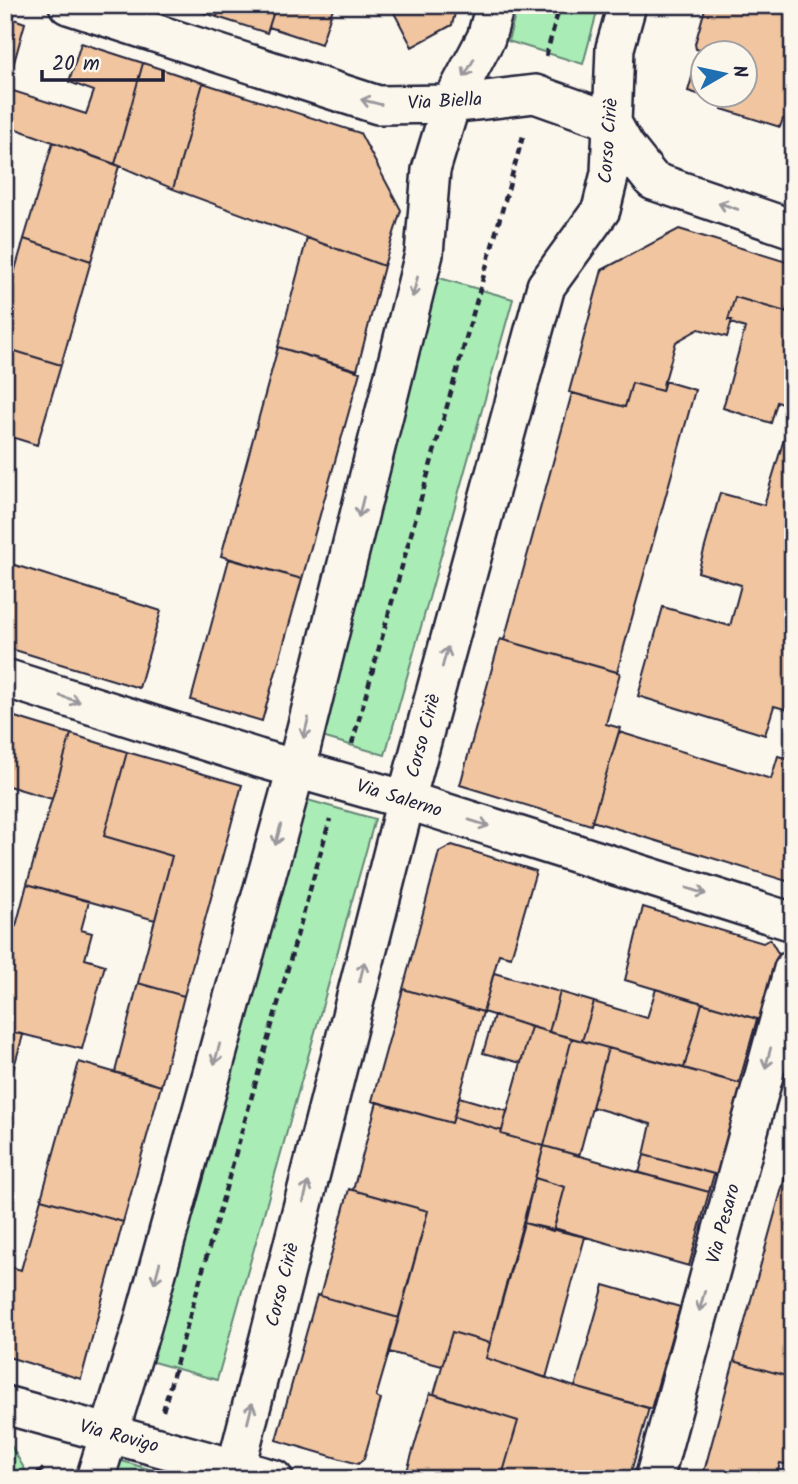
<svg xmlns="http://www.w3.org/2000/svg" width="798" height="1484" viewBox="0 0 798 1484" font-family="Kalam,sans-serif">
	<rect width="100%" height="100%" fill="#fbf7ec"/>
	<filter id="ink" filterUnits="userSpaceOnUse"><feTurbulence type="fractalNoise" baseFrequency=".0143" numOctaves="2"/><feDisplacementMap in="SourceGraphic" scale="14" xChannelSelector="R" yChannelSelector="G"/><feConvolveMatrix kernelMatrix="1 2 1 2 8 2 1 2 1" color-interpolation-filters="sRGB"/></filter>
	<g filter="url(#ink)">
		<!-- green -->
		<path fill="#aaecb5" stroke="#668778" stroke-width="2" d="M518 5H599L583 64 508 41Z
			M436 277 513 299 385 755 308 733Z
			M297 797 375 819 217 1380 139 1358Z
			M5 1435 29 1477 30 1479H5Z
			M115 1459 182 1479H110Z"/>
		<!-- building -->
		<path fill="#f0c5a0" stroke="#22223b" stroke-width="2" fill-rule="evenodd" d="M179 5H221L217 17Z
			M221 5H276L267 33 217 17Z
			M276 5H334L321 44 269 27Z
			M390 5H457L452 25 412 47Z
			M706 5H793V122L783 119 780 127 722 109 724 102 688 91 700 50 696 49 695 44ZM704 52H746V94H704Z
			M5 16 25 23 5 95Z
			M81 43 143 63 115 164 5 125 7 89 86 114 94 91 69 82Z
			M143 63 203 83 173 189 115 164Z
			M203 83 360 133 401 210 384 266 173 189Z
			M53 142 119 166 91 261 24 239Z
			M679 229 793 264V288L786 312 735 297 728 320H732L727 337 699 329 676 342 662 391 632 383 625 407 569 392 602 270Z
			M307 238 384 266 357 370 278 347Z
			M24 239 91 261 61 365 5 348V304Z
			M793 288V407L777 402 771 423 723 408 745 328 731 323 732 320H728L735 297 786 312Z
			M278 347 360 372 302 579 221 556Z
			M5 348 61 365 37 445 5 435Z
			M664 381 695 390 617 672 504 640 572 393 625 407 632 383 662 391Z
			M793 409V709L792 711 774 706 765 735 638 696 663 607 730 626 741 585 698 572 720 493 764 505Z
			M229 559 302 579 262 721 191 700Z
			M5 562 161 611 139 688 5 647Z
			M500 639 620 673 606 724 620 728 591 825 460 785Z
			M5 714 71 734 52 799 5 785Z
			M619 732 771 779 778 756 793 760V883L592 821Z
			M71 734 127 752 104 836 172 856 155 920 27 884Z
			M127 752 242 785 184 996 138 983 172 856 104 836Z
			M452 845 536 871 511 957 499 954 483 1012 403 989 439 852Z
			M27 884 89 901 81 930 92 933 85 959 105 965 82 1049 5 1030V923L16 926Z
			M643 907 763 943 770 939 783 962 776 966 760 1020 625 980Z
			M494 973 560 992 549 1032 483 1012Z
			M138 983 184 996 161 1086 115 1072Z
			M403 989 483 1012 452 1123 372 1101Z
			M656 989 702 1003 684 1068 582 1041 594 1002 647 1018Z
			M560 992 594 1002 582 1041 549 1032Z
			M702 1003 757 1019 739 1083 684 1068Z
			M494 1015 531 1027 521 1063 483 1053Z
			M531 1027 572 1038 544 1146 501 1134Z
			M5 1030 23 1035 5 1099Z
			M572 1038 608 1048 579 1156 544 1146Z
			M608 1048 742 1084 717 1175 644 1155 651 1124 592 1107Z
			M79 1062 161 1086 123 1222 41 1199Z
			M459 1097 507 1111 502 1131 454 1117Z
			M377 1102 452 1123 454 1117 502 1131 501 1134 544 1146 490 1343 452 1332 442 1366 389 1352 428 1211 353 1190Z
			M544 1146 709 1192 689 1266 554 1228 565 1187 535 1178Z
			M644 1155 714 1174 709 1192 639 1173Z
			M790 1159 793 1160V1378L734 1361Z
			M535 1178 565 1187 553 1231 524 1223Z
			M349 1189 428 1211 399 1318 320 1296Z
			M41 1199 123 1222 81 1379 5 1356V1265L21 1270Z
			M524 1223 585 1237 546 1378 486 1358Z
			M604 1285 680 1307 651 1409 575 1387Z
			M317 1295 399 1318 376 1397 381 1399 364 1459 358 1464 276 1440Z
			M452 1332 490 1343 486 1358 575 1387 649 1408 629 1479H501L518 1421 434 1394Z
			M734 1361 793 1378V1466L780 1463 776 1479H702Z
			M430 1393 518 1421 501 1479 405 1478Z"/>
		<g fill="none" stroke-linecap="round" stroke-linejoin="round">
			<!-- minor casing -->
			<g stroke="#22223b" stroke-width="42">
				<path id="minor" d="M68 5 378 105 451 104 535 94 611 121 625 146 653 181 793 229
					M5 678 258 758 406 800 793 922
					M5 1405 274 1479
					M95 1479 142 1327 296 769 424 254 431 170 451 104 486 38 495 5
					M233 1479 406 800 546 286 601 210 610 173 615 48 627 5
					M654 1479 793 969"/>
			</g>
			<!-- path -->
			<path stroke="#22223b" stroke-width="4.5" stroke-dasharray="7 5" stroke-linecap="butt" d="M546 56 560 5
				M352 744 523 136
				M163 1411 330 819
				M27 1479 45 1468"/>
			<!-- minor -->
			<use href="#minor" stroke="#fbf7ec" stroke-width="37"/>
		</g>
		<!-- one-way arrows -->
		<defs><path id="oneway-shaft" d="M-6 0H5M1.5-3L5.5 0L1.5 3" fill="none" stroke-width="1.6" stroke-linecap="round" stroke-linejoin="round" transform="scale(1.75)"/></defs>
		<g stroke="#99979c">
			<use href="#oneway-shaft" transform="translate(469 68) rotate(119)"/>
			<use href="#oneway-shaft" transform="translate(371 102) rotate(-166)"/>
			<use href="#oneway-shaft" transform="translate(728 206) rotate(-161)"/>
			<use href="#oneway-shaft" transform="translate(415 287) rotate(104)"/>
			<use href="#oneway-shaft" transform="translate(361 507) rotate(104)"/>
			<use href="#oneway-shaft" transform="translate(445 657) rotate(-75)"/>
			<use href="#oneway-shaft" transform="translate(70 699) rotate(17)"/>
			<use href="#oneway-shaft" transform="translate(306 728) rotate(104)"/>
			<use href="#oneway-shaft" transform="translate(479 823) rotate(17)"/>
			<use href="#oneway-shaft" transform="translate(278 835) rotate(105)"/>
			<use href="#oneway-shaft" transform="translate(696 891) rotate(17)"/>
			<use href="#oneway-shaft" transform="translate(362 972) rotate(-76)"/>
			<use href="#oneway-shaft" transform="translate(217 1054) rotate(105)"/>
			<use href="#oneway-shaft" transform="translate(768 1058) rotate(105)"/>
			<use href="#oneway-shaft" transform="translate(306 1192) rotate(-76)"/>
			<use href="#oneway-shaft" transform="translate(157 1273) rotate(105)"/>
			<use href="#oneway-shaft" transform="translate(702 1301) rotate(105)"/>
			<use href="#oneway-shaft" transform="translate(250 1413) rotate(-76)"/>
		</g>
	</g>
	<g text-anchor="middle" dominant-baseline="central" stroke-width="5" stroke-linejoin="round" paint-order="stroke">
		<!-- street labels -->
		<g font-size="19" fill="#22223b" stroke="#fbf7ec">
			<text transform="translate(445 102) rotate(-3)">Via Biella</text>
			<text transform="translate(609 141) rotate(-86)">Corso Ciriè</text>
			<text transform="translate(424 736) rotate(-75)">Corso Ciriè</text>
			<text transform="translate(399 799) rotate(17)">Via Salerno</text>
			<text transform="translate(724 1224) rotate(-75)">Via Pesaro</text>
			<text transform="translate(283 1285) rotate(-76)">Corso Ciriè</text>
			<text transform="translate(119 1437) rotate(15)">Via Rovigo</text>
		</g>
	</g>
	<!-- margin -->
	<rect width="798" height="1484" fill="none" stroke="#fbf7ec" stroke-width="28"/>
	<rect x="14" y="14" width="770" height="1456" fill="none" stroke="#22223b" stroke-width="2.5" filter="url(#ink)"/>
	<!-- north arrow -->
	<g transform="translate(724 74) rotate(81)"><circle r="33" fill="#fbf7ec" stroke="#a4a2a5" stroke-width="2"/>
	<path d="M0-5L12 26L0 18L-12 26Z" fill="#1f6fb2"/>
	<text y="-10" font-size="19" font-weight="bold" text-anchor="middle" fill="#22223b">N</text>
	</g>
	<!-- scale -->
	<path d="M42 70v10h121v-10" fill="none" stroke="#22223b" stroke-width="3.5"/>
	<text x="52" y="70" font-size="21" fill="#22223b" stroke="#fbf7ec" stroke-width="5" paint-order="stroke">20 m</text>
</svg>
